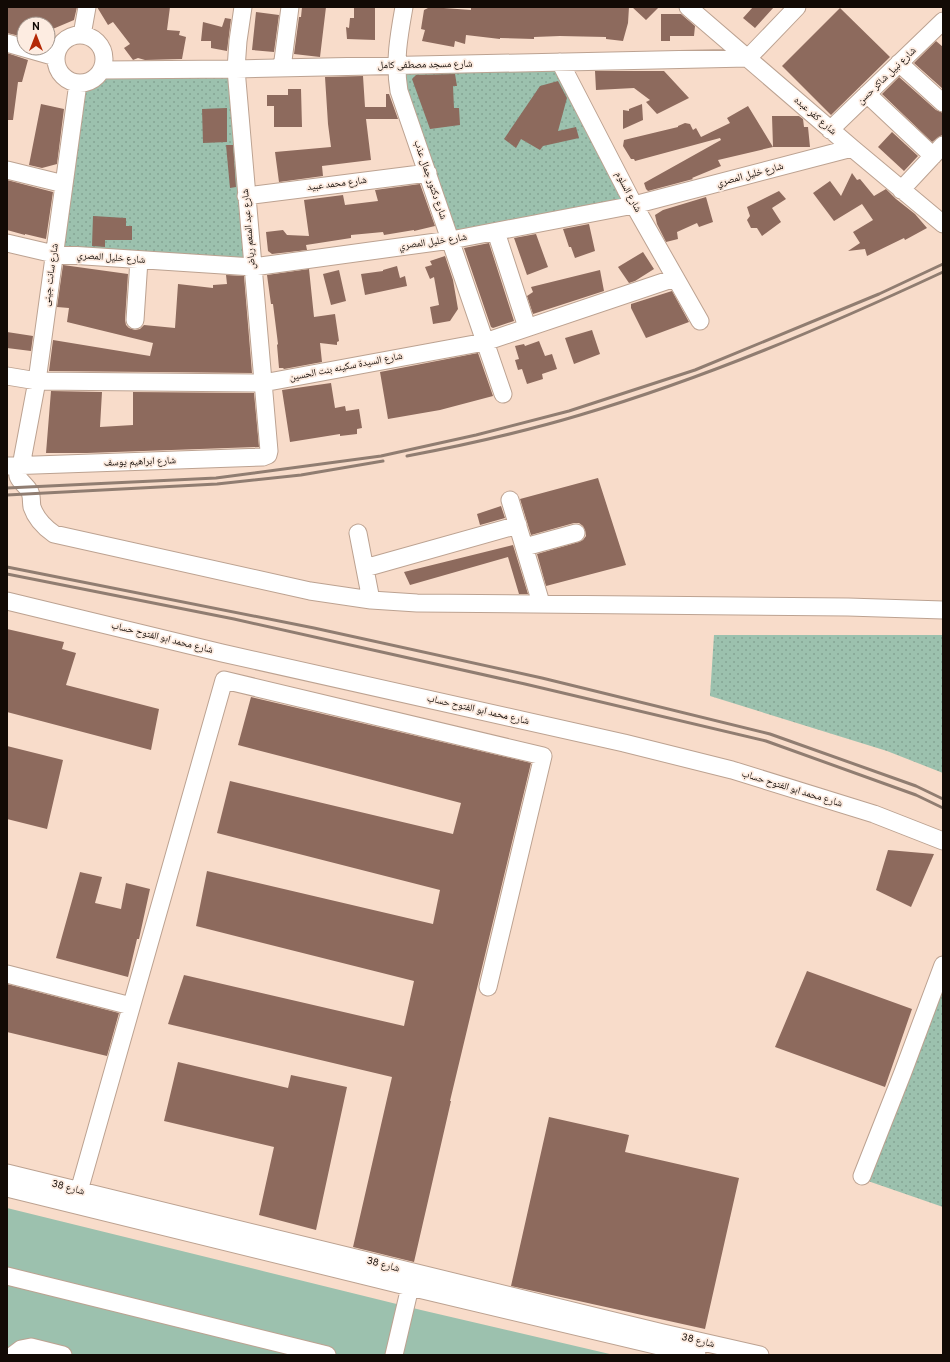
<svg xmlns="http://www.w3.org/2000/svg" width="950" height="1362" viewBox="0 0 950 1362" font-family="Overpass,'Noto Naskh Arabic',sans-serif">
	<defs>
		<pattern id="park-dots" width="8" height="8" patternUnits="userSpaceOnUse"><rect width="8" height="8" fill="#9cc1ae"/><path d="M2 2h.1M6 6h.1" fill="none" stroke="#85a494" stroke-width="1.8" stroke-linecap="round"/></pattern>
	</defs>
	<rect width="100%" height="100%" fill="#f8dcca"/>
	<!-- grass -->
	<path fill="#9cc1ae" d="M7 1208 421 1310 614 1355H7Z"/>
	<!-- park -->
	<path fill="url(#park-dots)" d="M565 60 636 199 454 239 398 64Z
		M104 61 238 67 252 264 54 254 80 83C93 81 102 74 104 61Z
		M714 635H943V773L887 751 710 696Z
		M943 983V1207L865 1180Z"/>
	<!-- building -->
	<path fill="#8d6a5d" d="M7 7H77L74 20 48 31V24H24V37L7 33Z
		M97 7H170L167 30 180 31 179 35 186 37 182 59 145 60 138 58 133 60 124 48 130 44 113 22 108 25Z
		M302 7H326L320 57 294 54 299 17H301Z
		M354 7H375V40L347 39 346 27 349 28 350 18H354Z
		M430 7 471 10V7H629L628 23 623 41 606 39V37L560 36 534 37V39L500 38V39L466 35 465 44 455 41 454 47 422 41 425 30 421 29 424 10Z
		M632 7H659L646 20Z
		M753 7H774L755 28 743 18Z
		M840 8 890 57 831 115 782 66Z
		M256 12 279 15 274 52 252 50Z
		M661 14H681L695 26 694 36H670V41H661Z
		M225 18 231 19 227 51 211 48V41H201L203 22 222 27Z
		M936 41 943 47V89L914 63Z
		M7 53 28 60 22 82H18L13 120H7Z
		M595 71H664L689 98 657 114 646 102 650 100 634 88 596 90Z
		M455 74 457 86H453L454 108H459L460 125 430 129 412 79 416 75Z
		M363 76 365 107H386V94H389L398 119H366L371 160 322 166 323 176 279 182 275 152 331 147 328 124 325 77Z
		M899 77 936 110 943 113V135L940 136 932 142 882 94Z
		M558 81 567 98 558 131 576 127 579 138 543 146 540 150 521 139 516 148 504 139 540 86Z
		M288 89H301L302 127H274V106H267V95H288Z
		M41 104 64 109 57 164 42 168 29 165Z
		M642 104 643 120 623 129V110L629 111V109Z
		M748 106 773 147 718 160 721 166 692 178 693 179 648 191 646 189 644 183 721 140 720 138 635 161 634 159H631L623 146 624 140 678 127V126L685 123 690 124 693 130 696 128 701 137 730 123 727 118Z
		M227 108V142L203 143 202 109Z
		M772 116H799L803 119 804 127H808L810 147H773Z
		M892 132 918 156 904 171 878 147Z
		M226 145H233L236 187 230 188Z
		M852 173 857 180 860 179 874 196 886 189 896 199 915 214 927 228 905 240 904 238 867 256 865 249 848 251 860 243 853 232 873 220 862 204 834 221 813 193 830 181 841 196Z
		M7 180 53 192 46 239 25 234V235L7 230Z
		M420 184 435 226 414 231V230L384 235 383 232 351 235V238L306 245 307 250 272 254 268 251 266 232 283 230 287 235 309 236 304 200 343 195 345 205 378 201 375 190Z
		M779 191 786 199 772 208 781 222 762 236 757 228H751L747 220 750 216 747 207Z
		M706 197 713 222 699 227 697 223 677 232 678 239 666 242 657 224 655 215 663 210Z
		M93 216 126 218V226H132V240H105V247L92 246Z
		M589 224 595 251 575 258 571 247H569L563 229Z
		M536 234 548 267 527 275 514 238Z
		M489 243 514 321 493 328 491 327 464 248Z
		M643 252 654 269 635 281 629 283 618 267Z
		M445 256 453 280 458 309 450 321 433 324 430 307 439 305 434 277 430 279 425 267 432 265 430 261Z
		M63 265 128 274 125 320 126 325 129 328 135 330 140 329 144 325 175 328 178 284 213 288V285L227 284 226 275 244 276 252 373 49 371 53 340 150 356 153 343 67 322 69 308 57 307Z
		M397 266 400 278 405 276 407 286 365 295 361 274 383 271V270Z
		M309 269 314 317 335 314 339 341 337 342V345L320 343 322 362 284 369 283 368H279L277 345 278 344 273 304H271L267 275Z
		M339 270 346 301 331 305 323 274Z
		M600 270 604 291 533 314 527 296 533 292 531 287Z
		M672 291 689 322 646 338 631 308V304Z
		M592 330 600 354 574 364 565 338Z
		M7 332 33 336 31 351 7 348Z
		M539 341 545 356 552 354 557 369 542 374 543 379 527 384 522 369 518 370 515 360 519 359 515 346 524 344 525 346Z
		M478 353 493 396 440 410 388 419 380 372Z
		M331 383 335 408 345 406 346 411 359 409 362 428 357 429V434L340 436V434L290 442 282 390Z
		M51 391 102 392 100 427 133 425V392L254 393 259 447 87 453H46Z
		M598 478 626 565 546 586 537 554 579 542 583 540 586 536 585 530 583 526 579 523H574L531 535 520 499Z
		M501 506 505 518 480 525 477 514Z
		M513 545 528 594H519L508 557 410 585 404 572Z
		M7 629 64 642 62 649 76 653 66 685 159 709 151 750 7 712Z
		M251 697 531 763 450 1101H451L414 1262 353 1247 392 1077 168 1024 184 975 404 1026 414 981 196 926 207 871 433 924 440 890 217 833 230 781 453 834 461 803 238 745Z
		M7 746 63 760 47 829 7 819Z
		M888 850 934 854 911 907 876 890Z
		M80 872 102 877 95 903 121 909 126 883 150 889 139 939H137L128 977 56 958Z
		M807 971 912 1009 885 1087 775 1047Z
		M7 984 119 1013 107 1056 7 1032Z
		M178 1062 288 1088 291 1075 347 1087 316 1230 259 1215 274 1147 164 1121Z
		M549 1117 629 1135 625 1152 739 1178 705 1329 511 1286Z"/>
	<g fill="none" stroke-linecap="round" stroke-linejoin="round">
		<!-- minor casing -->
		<g stroke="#bca291" stroke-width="19">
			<path id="minor" d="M404 7C399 35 394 62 399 91L503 394
				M688 7 852 148 943 224
				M56 59a24 24 0 1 1 48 0a24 24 0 1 1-48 0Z
				M82 35 87 7
				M7 43 56 57
				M748 58 797 7
				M560 62 634 205 700 321
				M899 63 943 103
				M282 68 290 7
				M102 70 236 69 748 58
				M78 83 37 381 21 466C12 479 24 481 30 492 32 497 31 502 32 507 36 519 44 527 54 534L310 591 371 600 417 603 848 607 943 610
				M867 94 933 156
				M830 130 943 21
				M7 170 64 184
				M901 190 943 145
				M246 196 428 173
				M496 232 527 327
				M7 243 54 254 253 267 451 240 634 205 852 148
				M135 320 139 260
				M7 376 37 381 263 383 485 342 675 278
				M7 466 263 457 268 455 269 451 236 69 238 41 243 7
				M510 500 541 603
				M358 533 371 600
				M525 547 576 533
				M365 568 518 525
				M7 601 222 653 624 743 732 770 874 814 943 841
				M7 974 131 1006
				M7 1173 663 1333 760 1355
				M862 1176 903 1072 943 965
				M7 1188 410 1287 697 1355
				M79 1191 224 680 543 756 488 987
				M7 1276 327 1355
				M13 1355 21 1349 31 1347 63 1355
				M394 1355 410 1287"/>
		</g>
		<!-- minor -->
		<use href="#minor" stroke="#fff" stroke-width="17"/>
		<!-- rail -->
		<path stroke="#907d71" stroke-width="3" d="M407 456C465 445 523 432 580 415 705 378 825 327 943 272
			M7 488 216 478 381 456 476 435 569 411 695 370 879 294 943 264
			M7 495 217 484 301 475 383 461
			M7 567 314 628 542 678 770 734 916 786 943 799
			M7 574 234 619 525 684 766 741 916 795 943 808"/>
	</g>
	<g text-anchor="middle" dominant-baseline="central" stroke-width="3.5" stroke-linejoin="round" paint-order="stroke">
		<!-- street labels -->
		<g font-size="10" fill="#120a05" stroke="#fdece1">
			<text transform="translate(425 65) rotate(-1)">شارع مسجد مصطفى كامل</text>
			<text transform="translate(887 76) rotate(-44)">شارع نبيل شاكر حسن</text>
			<text transform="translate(815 116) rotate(41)">شارع كفر عبده</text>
			<text transform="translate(750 175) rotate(-15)">شارع خليل المصري</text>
			<text transform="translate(430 180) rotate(71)">شارع دكتور جمال عذب</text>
			<text transform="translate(337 184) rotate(-7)">شارع محمد عبيد</text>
			<text transform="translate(628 192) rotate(62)">شارع السلوم</text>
			<text transform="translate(249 229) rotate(-95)">شارع عبد المنعم رياض</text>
			<text transform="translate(433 242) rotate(-8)">شارع خليل المصري</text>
			<text transform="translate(111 258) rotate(4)">شارع خليل المصري</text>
			<text transform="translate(51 275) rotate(-82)">شارع سانت جينى</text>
			<text transform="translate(346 367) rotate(-11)">شارع السيدة سكينه بنت الحسين</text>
			<text transform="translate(140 462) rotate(-2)">شارع ابراهيم يوسف</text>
			<text transform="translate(162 638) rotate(14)">شارع محمد ابو الفتوح حساب</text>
			<text transform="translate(478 710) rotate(13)">شارع محمد ابو الفتوح حساب</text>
			<text transform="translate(792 789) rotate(17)">شارع محمد ابو الفتوح حساب</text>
			<text transform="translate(68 1188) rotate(14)">شارع 38</text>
			<text transform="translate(383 1265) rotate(14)">شارع 38</text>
			<text transform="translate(698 1341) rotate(13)">شارع 38</text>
		</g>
	</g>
	<!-- border -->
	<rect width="950" height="1362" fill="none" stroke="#120a05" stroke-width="16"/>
	<!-- north arrow -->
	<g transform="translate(36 36)"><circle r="19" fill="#fdece1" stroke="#9f9289"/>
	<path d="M0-3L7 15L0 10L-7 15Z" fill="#b42805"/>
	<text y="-6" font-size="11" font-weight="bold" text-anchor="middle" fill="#120a05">N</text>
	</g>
</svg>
